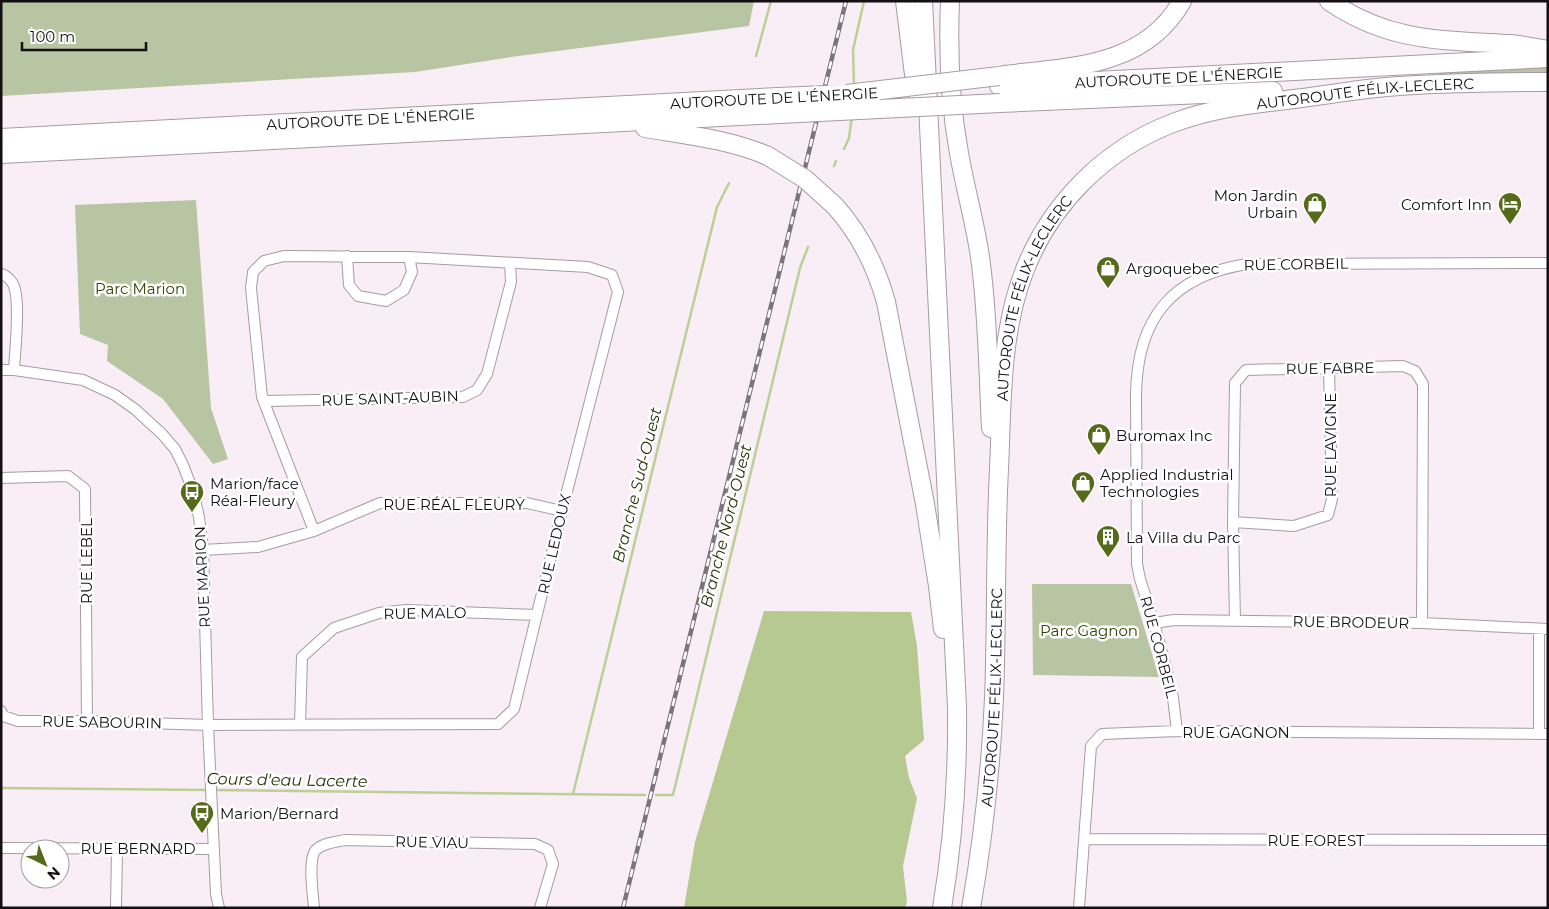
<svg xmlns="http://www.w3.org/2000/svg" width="1549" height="909" viewBox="0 0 1549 909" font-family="Montserrat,sans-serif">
	<rect width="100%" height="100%" fill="#faeef6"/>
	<!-- green -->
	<path fill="#b7c5a2" d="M1 1H754L749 26 511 57 415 72 1 96Z
		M1548 65V73L1440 75 1438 70Z
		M196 200 211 408 228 459 213 464 163 399 107 361 108 345 80 334 75 205Z
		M1032 584H1131L1159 677 1033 675Z"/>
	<!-- forest -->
	<path fill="#b5c990" d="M764 611 911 612 917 646 924 740 905 756 909 778 917 798 903 866 907 902 905 908H684L695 842Z"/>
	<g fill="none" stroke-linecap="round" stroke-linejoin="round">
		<!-- stream -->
		<path stroke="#bbcf96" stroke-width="2.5" d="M756 56 771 1
			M854 86 853 50 864 1
			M844 149 849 138 852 116
			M834 166 836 161
			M1 788 207 790
			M213 790 645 795
			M573 794 717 207 729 183
			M656 795H673L800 268 808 247"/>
		<!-- minor casing -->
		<g stroke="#a69ba3" stroke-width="12">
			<path id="minor" d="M347 256 349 285 358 296 386 301 404 290 412 272 409 257
				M1 274C6 275 11 280 13 284 21 299 15 351 14 370
				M1 370H14L83 380 115 395 136 410 162 434 175 449 183 465 193 491 199 517 203 550 208 725 216 894 219 908
				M262 397 266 401 463 397 477 390 487 374 511 282 510 263
				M1 478 68 476 85 489 87 721
				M1233 522 1294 526 1328 515 1332 499 1329 368
				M203 550 258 547 314 531 380 503H527L562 511
				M1235 621 1233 522 1235 383 1246 370 1403 366 1415 371 1423 384 1422 623
				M1154 623 1174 620 1422 623 1548 629
				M1 711 3 716 18 721H87L208 725 498 724 514 709 562 511 618 292 612 275 588 267 409 257 284 256 264 261 253 272 251 288 262 397 314 531
				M300 724 302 657 334 628 379 613 406 610 537 615
				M1177 731 1173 698 1167 671 1154 623 1140 579 1137 564 1136 395C1137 319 1171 276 1247 264L1548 263
				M1539 734V629
				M1085 839 1548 840
				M1 848 214 849
				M116 908 117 848
				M314 908C313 895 308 861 315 851 321 843 336 842 345 840L535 844 548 850 553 864 540 908
				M1079 908 1091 746 1102 734 1177 731 1548 734"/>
		</g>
		<!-- motorway casing -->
		<g stroke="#a69ba3" stroke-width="20">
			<g id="motorway">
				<path d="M905 1 916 91"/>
				<path d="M923 1 957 707C958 775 953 842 942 908"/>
				<path d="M950 1C948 51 950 104 959 153 965 188 975 222 980 257 988 314 988 372 991 428"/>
				<path d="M1329 1C1389 42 1440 40 1510 44 1522 45 1535 48 1548 50"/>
				<path d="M1004 75C1071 67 1145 67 1182 1"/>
				<path id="s1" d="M999 86 1548 58"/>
				<path d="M1000 103 1273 91"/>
				<path d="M645 128C687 135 728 139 768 156"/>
				<path id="s2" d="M1 138 778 97"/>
				<path d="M1 154 779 114"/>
				<path d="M835 206C860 234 876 266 886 302L925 504 938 586 943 629"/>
				<path id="s3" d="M971 908C983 839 991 768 994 698 997 622 995 545 999 469 1002 404 1000 334 1024 272 1050 204 1105 149 1173 123 1212 108 1253 104 1294 99 1329 95 1364 88 1399 86 1448 83 1498 82 1548 82"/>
			</g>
		</g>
		<!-- minor -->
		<use href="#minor" stroke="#fff" stroke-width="10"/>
		<!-- motorway -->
		<use href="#motorway" stroke="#fff" stroke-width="18"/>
		<!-- rail casing -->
		<g stroke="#7c747a" stroke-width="4.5">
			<path id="rail" d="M623 908 846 1"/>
		</g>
		<!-- rail -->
		<use href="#rail" stroke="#fff" stroke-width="2.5" stroke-dasharray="8" stroke-linecap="butt"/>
		<!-- motorway-bridge casing -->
		<g stroke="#a69ba3" stroke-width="20" stroke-linecap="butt">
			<path id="motorway-bridge" d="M847 94 999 76
				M778 97 826 95
				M779 114 1000 103
				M768 156 805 179 835 206"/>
		</g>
		<!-- motorway-bridge -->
		<use href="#motorway-bridge" stroke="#fff" stroke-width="18"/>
	</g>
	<!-- icons -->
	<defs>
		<g id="shop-pin" transform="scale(1.25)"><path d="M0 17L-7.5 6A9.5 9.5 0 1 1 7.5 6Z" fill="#556b1b" stroke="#fff"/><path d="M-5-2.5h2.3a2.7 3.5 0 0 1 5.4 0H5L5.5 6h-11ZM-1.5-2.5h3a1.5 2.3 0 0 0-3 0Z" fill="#fff"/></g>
		<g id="hotel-pin" transform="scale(1.25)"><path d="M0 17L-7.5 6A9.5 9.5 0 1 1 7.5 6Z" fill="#556b1b" stroke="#fff"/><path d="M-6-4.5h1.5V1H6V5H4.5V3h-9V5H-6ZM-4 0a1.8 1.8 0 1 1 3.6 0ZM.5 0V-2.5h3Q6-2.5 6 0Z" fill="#fff"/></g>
		<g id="bus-pin" transform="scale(1.25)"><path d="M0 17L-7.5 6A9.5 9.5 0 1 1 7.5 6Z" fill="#556b1b" stroke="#fff"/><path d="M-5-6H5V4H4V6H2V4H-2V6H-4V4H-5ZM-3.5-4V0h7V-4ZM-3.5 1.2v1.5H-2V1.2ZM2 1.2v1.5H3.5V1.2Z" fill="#fff"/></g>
		<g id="building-pin" transform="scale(1.25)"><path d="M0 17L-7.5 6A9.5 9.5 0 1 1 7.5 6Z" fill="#556b1b" stroke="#fff"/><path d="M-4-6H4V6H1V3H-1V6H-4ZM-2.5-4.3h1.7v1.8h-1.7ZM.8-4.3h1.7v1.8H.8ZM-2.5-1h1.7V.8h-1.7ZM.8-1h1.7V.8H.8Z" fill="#fff"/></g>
	</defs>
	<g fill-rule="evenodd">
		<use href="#shop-pin" x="1315" y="204"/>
		<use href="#hotel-pin" x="1510" y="204"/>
		<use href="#shop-pin" x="1108" y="268"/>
		<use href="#shop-pin" x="1099" y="435"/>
		<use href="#shop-pin" x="1083" y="483"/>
		<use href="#bus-pin" x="192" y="492"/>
		<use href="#building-pin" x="1108" y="537"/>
		<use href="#bus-pin" x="202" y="813"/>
	</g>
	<g text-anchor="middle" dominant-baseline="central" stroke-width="5" stroke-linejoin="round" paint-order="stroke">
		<!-- street labels -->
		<g font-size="15" fill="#130f12" stroke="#fff">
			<text stroke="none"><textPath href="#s1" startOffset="180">AUTOROUTE DE L'ÉNERGIE</textPath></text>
			<text stroke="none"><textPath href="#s3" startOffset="1052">AUTOROUTE FÉLIX-LECLERC</textPath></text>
			<text transform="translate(774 98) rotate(-3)">AUTOROUTE DE L'ÉNERGIE</text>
			<text stroke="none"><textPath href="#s2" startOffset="370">AUTOROUTE DE L'ÉNERGIE</textPath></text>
			<text transform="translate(1296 264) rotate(-1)">RUE CORBEIL</text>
			<text stroke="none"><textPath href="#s3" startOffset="618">AUTOROUTE FÉLIX-LECLERC</textPath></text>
			<text transform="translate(1330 368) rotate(-1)">RUE FABRE</text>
			<text transform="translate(390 398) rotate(-2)">RUE SAINT-AUBIN</text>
			<text transform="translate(1330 445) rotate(-90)">RUE LAVIGNE</text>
			<text x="454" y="504">RUE RÉAL FLEURY</text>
			<text transform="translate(554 544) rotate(-77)">RUE LEDOUX</text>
			<text transform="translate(86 561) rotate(-90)">RUE LEBEL</text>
			<text transform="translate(202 577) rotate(-93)">RUE MARION</text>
			<text transform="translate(425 613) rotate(-1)">RUE MALO</text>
			<text transform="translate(1351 622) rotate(1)">RUE BRODEUR</text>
			<text transform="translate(1159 647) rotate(75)">RUE CORBEIL</text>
			<text stroke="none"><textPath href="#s3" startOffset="212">AUTOROUTE FÉLIX-LECLERC</textPath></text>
			<text transform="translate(102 722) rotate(1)">RUE SABOURIN</text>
			<text x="1236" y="732">RUE GAGNON</text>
			<text x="1316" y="840">RUE FOREST</text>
			<text transform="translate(432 842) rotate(1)">RUE VIAU</text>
			<text x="138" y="848">RUE BERNARD</text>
		</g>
		<!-- poi labels -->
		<g font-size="15" fill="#130f12" stroke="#fff" text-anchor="start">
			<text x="1298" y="195" text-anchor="end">Mon Jardin<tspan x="1298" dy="17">Urbain</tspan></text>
			<text x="1492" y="204" text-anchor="end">Comfort Inn</text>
			<text x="1126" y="268">Argoquebec</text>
			<text x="1116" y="435">Buromax Inc</text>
			<text x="1100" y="474">Applied Industrial<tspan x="1100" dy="17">Technologies</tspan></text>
			<text x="210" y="483">Marion/face<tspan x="210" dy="17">Réal-Fleury</tspan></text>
			<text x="1126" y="537">La Villa du Parc</text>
			<text x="220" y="813">Marion/Bernard</text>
		</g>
		<!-- park labels -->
		<g font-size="15" fill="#324300" stroke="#fff">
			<text x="140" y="288">Parc Marion</text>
			<text x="1089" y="630">Parc Gagnon</text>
		</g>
		<!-- water labels -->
		<g font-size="16" font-style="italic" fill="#253206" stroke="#fff">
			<text transform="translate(637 485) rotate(-76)">Branche Sud-Ouest</text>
			<text transform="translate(726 526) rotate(-76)">Branche Nord-Ouest</text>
			<text transform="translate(287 780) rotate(1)">Cours d'eau Lacerte</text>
		</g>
	</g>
	<!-- border -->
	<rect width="1549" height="909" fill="none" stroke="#130f12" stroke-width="5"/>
	<!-- north arrow -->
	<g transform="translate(45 864) rotate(137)"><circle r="24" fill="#ffffff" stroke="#a19fa0"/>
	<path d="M0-4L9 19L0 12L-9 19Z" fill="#556b1b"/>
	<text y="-8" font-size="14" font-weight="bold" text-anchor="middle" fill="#130f12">N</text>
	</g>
	<!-- scale -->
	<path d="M22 42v8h124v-8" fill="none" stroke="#130f12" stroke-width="2.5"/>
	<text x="30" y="42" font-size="15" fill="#130f12" stroke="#ffffff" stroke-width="4" paint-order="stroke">100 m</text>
</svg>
